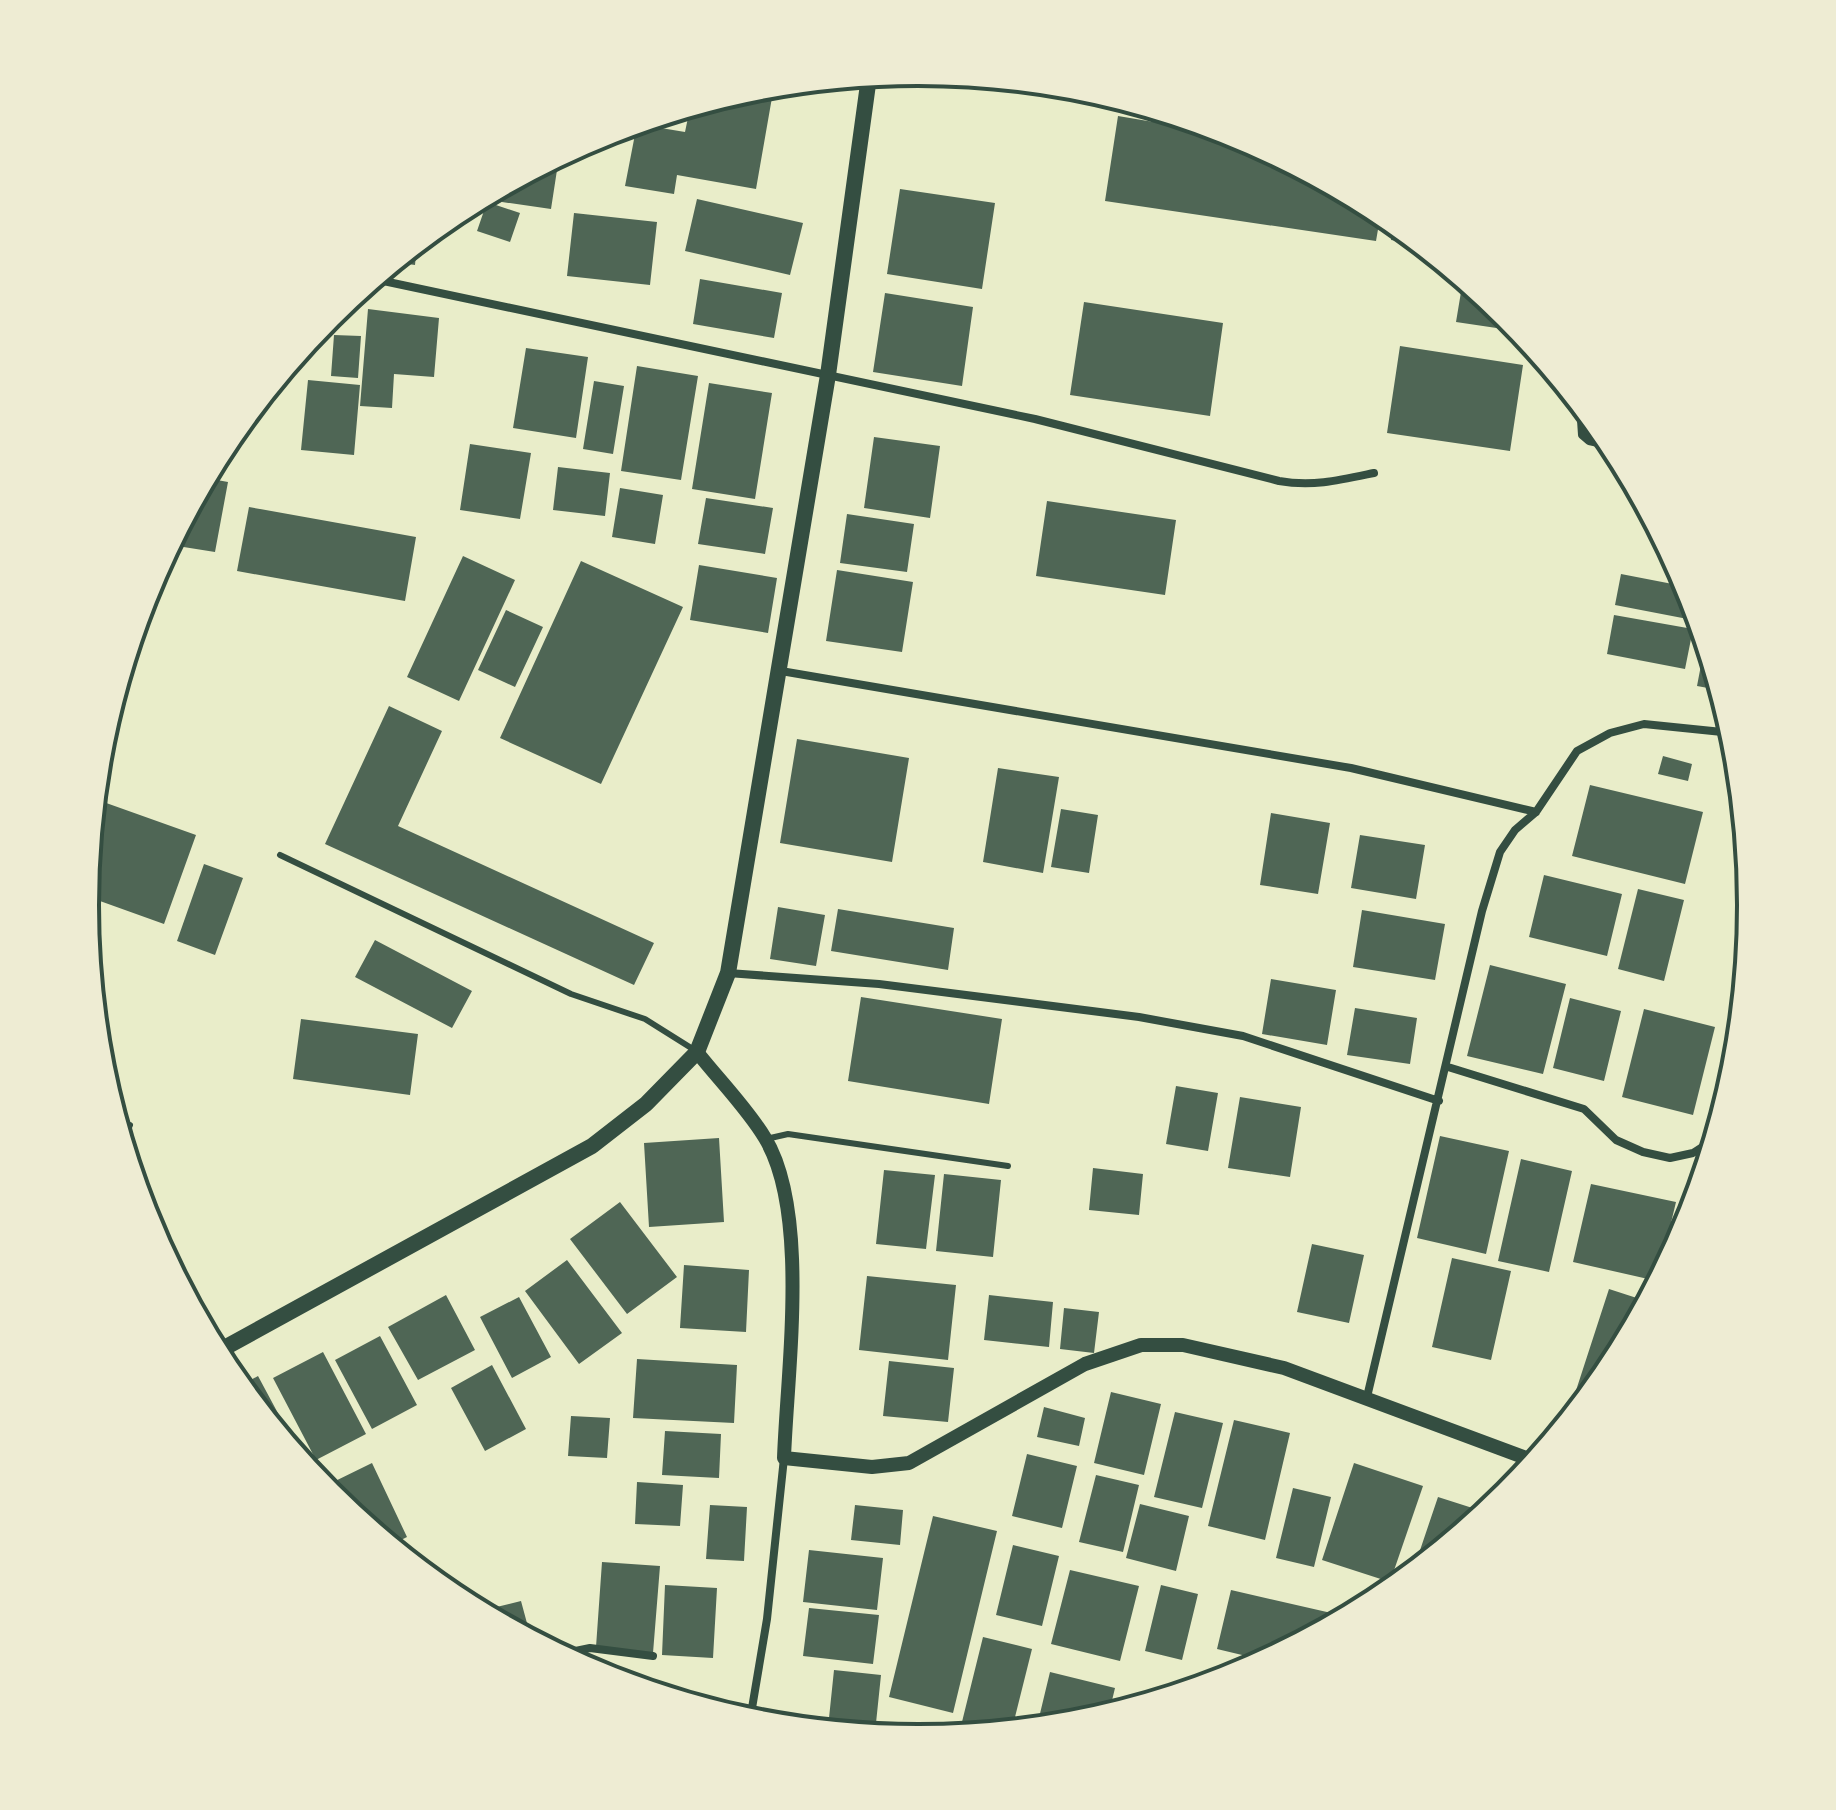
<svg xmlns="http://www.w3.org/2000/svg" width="1836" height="1810" viewBox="0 0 1836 1810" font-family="'IBM Plex Serif',serif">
	<rect width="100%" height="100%" fill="#e9edc9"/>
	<!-- building -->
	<path fill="#4f6655" d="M774 86 756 189 677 175 674 194 625 186 637 124 685 132 690 108Z
		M1118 116 1237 136 1381 212 1376 241 1105 201Z
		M559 157 551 209 502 202 504 186Z
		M900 189 995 203 982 289 887 274Z
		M697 199 803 223 790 275 685 251Z
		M487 202 520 213 510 242 477 231Z
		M574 213 657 222 650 285 567 276Z
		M1393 223 1406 233 1419 244 1391 240Z
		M417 244 415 265 394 262 400 258Z
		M700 279 782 293 774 338 693 324Z
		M1463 280 1507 316 1511 321 1510 330 1456 322Z
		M885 293 973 307 962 386 873 372Z
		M1084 302 1223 323 1210 416 1070 395Z
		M368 309 439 318 434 377 394 374 392 408 360 406Z
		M334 335 361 336 358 378 331 376Z
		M1400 346 1523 365 1510 451 1387 433Z
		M526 348 588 357 576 438 513 428Z
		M637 366 698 376 681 480 621 471Z
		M308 380 360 385 354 455 301 450Z
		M594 381 624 386 613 454 583 449Z
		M709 383 772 393 755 499 692 489Z
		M874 437 940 446 930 518 864 508Z
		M470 444 531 453 520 519 460 510Z
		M558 467 610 473 605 516 553 510Z
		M206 478 228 482 215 552 171 545Z
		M620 488 663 495 655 544 612 537Z
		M706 498 773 508 765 554 698 544Z
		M1047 501 1176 520 1165 595 1036 576Z
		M249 507 416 537 405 601 237 571Z
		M847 514 914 524 907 572 840 563Z
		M463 556 515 580 459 701 407 677Z
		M581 561 683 607 601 784 500 738Z
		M699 565 777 578 768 633 690 620Z
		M837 570 913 582 902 652 826 641Z
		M1621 574 1688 587 1698 621 1615 605Z
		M506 610 543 627 515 687 478 670Z
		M1614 615 1693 629 1685 669 1607 654Z
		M1705 644 1707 651 1719 690 1697 686Z
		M389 706 442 731 398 826 654 943 634 985 325 844Z
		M797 739 909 758 892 862 780 843Z
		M1663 756 1692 764 1688 781 1658 774Z
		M998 768 1059 777 1043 873 983 862Z
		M1590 785 1703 812 1685 884 1572 856Z
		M95 799 196 835 164 924 86 896Z
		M1061 809 1098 815 1089 873 1051 867Z
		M1271 813 1330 823 1318 894 1260 885Z
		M1360 835 1425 845 1416 899 1351 888Z
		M204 864 243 878 215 955 177 941Z
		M1544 875 1622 894 1607 956 1529 937Z
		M1638 889 1684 900 1664 981 1618 969Z
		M778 907 825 915 816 966 770 959Z
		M838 909 954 928 948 970 831 951Z
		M1362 910 1445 924 1435 980 1353 967Z
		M375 940 472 991 452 1028 355 977Z
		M1490 965 1566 984 1543 1074 1467 1056Z
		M1271 979 1336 990 1327 1045 1262 1034Z
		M861 997 1002 1019 989 1104 848 1081Z
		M1570 998 1621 1011 1604 1081 1553 1068Z
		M1355 1008 1417 1018 1410 1064 1347 1055Z
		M1644 1009 1715 1027 1693 1115 1622 1097Z
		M301 1019 418 1034 410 1095 293 1079Z
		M1176 1086 1218 1093 1208 1151 1166 1144Z
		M1240 1097 1301 1107 1290 1177 1228 1168Z
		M1440 1136 1509 1151 1486 1254 1417 1238Z
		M719 1138 724 1222 649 1227 644 1143Z
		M1521 1159 1572 1171 1549 1272 1498 1261Z
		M1093 1168 1143 1174 1139 1215 1089 1210Z
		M884 1170 935 1175 926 1249 876 1244Z
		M944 1174 1001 1180 993 1257 936 1251Z
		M1591 1184 1676 1202 1657 1281 1573 1262Z
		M620 1202 677 1277 627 1314 570 1239Z
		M1312 1244 1364 1255 1349 1323 1297 1312Z
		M1452 1258 1511 1271 1491 1360 1432 1347Z
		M567 1260 622 1333 579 1364 525 1291Z
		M684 1265 749 1270 746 1332 680 1328Z
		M867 1276 956 1285 948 1360 859 1350Z
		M1609 1289 1646 1301 1610 1368 1574 1413 1569 1412Z
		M446 1295 475 1350 418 1380 388 1327Z
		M989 1295 1053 1302 1049 1347 984 1340Z
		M519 1297 551 1357 512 1378 480 1317Z
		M1064 1308 1099 1312 1094 1353 1060 1349Z
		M380 1336 417 1405 372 1429 335 1360Z
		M323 1352 366 1434 316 1460 273 1378Z
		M637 1359 737 1365 734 1423 633 1418Z
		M889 1361 954 1368 948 1422 883 1416Z
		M492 1365 526 1429 485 1451 451 1388Z
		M258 1376 302 1458 300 1459 240 1386Z
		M1111 1392 1161 1404 1144 1475 1094 1463Z
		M1044 1407 1085 1418 1079 1446 1037 1437Z
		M1175 1412 1223 1423 1202 1508 1154 1497Z
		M571 1416 610 1418 607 1458 568 1456Z
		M1234 1420 1290 1433 1265 1540 1208 1526Z
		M665 1431 721 1434 719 1478 662 1475Z
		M1027 1454 1077 1466 1062 1528 1012 1516Z
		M372 1463 407 1537 391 1545 323 1487Z
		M1354 1463 1423 1486 1390 1582 1322 1560Z
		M1096 1475 1139 1485 1123 1552 1079 1542Z
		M637 1482 683 1485 680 1526 635 1524Z
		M1293 1488 1331 1497 1314 1567 1276 1558Z
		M1438 1497 1485 1512 1413 1571Z
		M1140 1504 1189 1516 1176 1571 1126 1558Z
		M710 1505 747 1507 744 1561 706 1559Z
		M855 1505 903 1510 900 1545 851 1540Z
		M933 1516 997 1531 953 1713 889 1697Z
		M1013 1545 1059 1556 1042 1626 996 1615Z
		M809 1550 883 1558 877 1610 803 1602Z
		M602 1562 660 1566 653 1653 596 1647Z
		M1070 1570 1139 1586 1120 1661 1051 1644Z
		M665 1585 717 1588 713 1658 662 1655Z
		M1161 1585 1198 1594 1182 1660 1145 1651Z
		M1231 1590 1340 1615 1338 1620 1263 1660 1217 1649Z
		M521 1601 531 1638 480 1611Z
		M809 1608 879 1615 873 1664 803 1656Z
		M983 1637 1032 1649 1012 1729 959 1734Z
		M834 1670 881 1675 876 1723 829 1718Z
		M1050 1672 1115 1688 1109 1713 1080 1722 1037 1726Z"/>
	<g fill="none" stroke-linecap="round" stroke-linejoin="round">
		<!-- service -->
		<path stroke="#344e41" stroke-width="6" d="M280 855 571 994 645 1019 696 1051
			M766 1139 788 1134 1008 1166
			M123 1141 130 1125"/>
		<!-- minor -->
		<path stroke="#344e41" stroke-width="8" d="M374 279 1035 419 1279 481C1313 487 1341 480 1374 473
			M1580 405 1582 435 1589 441 1612 446
			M781 671 1351 768 1536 812
			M728 973 879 984 1139 1017 1243 1036 1439 1101
			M1448 1067 1584 1109 1616 1140 1643 1152 1670 1158 1693 1153 1713 1140
			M1367 1397 1482 911 1500 852 1515 830 1536 812 1577 751 1610 733 1644 724 1732 733
			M561 1654 590 1648 653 1656
			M750 1720 767 1619 784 1458"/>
		<!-- tertiary -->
		<path stroke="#344e41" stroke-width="14" d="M697 1052C719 1080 747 1108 765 1138 810 1212 787 1372 784 1458L872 1467 909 1463 1085 1364 1141 1345H1183L1284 1368 1534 1461"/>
		<!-- secondary -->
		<path stroke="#344e41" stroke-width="16" d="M217 1352 592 1146 646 1104 697 1052 728 973 828 375 869 77"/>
	</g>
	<!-- crop -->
	<path d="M0 0H1836V1810H0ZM99 905a819 819 0 1 1 1638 0a819 819 0 1 1-1638 0Z" fill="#eeecd3" fill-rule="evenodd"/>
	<path fill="none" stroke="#344e41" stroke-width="4" d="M99 905a819 819 0 1 1 1638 0a819 819 0 1 1-1638 0Z"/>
</svg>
